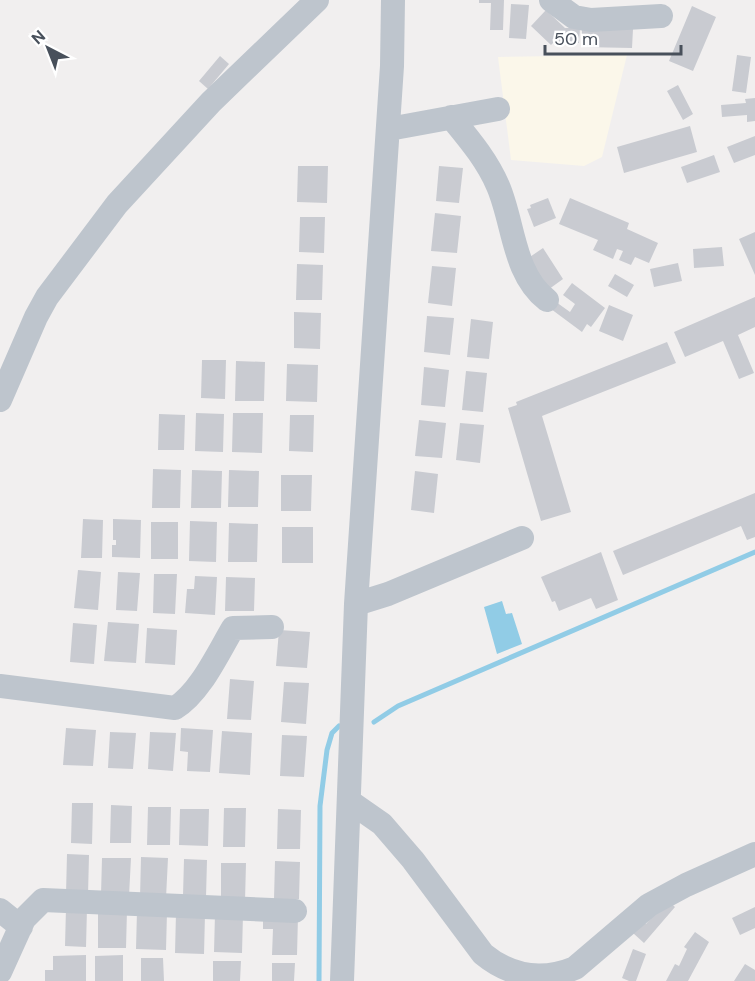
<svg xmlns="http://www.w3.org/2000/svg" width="755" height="981" viewBox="0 0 755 981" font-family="'DM Sans',sans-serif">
	<rect width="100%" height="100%" fill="#f1efef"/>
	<!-- commercial -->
	<path fill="#fbf7ea" d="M627 55 602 157 584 166 511 160 498 57Z"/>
	<!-- water -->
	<path fill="#91cce6" d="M502 601 506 614 512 613 522 644 497 654 484 607Z"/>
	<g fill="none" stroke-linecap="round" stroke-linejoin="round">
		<!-- stream -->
		<path stroke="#91cce6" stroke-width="5" d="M374 722 398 706 755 552
			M319 981 320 806 327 750 332 733 339 726"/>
	</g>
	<!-- building -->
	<path fill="#c9cbd1" d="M479 0H504L503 30H490L491 3H479Z
		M511 4 529 5 526 39 509 38Z
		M692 6 716 17 693 71 669 61Z
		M546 10 565 28H580L579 43H553L551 45 531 26Z
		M582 28 633 29 632 48 582 47Z
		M737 55 751 57 746 93 732 91Z
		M220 56 229 64 208 89 199 81Z
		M678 85 693 114 683 120 667 91Z
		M755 98V121L747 122V115L722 117 721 105 746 103 745 99Z
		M690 126 697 152 624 173 617 147Z
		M755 136V155L734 163 727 147Z
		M714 155 720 172 687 183 681 167Z
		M298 166H328L327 203 297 202Z
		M439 166 463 168 459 203 436 201Z
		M548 198 556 218 534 227 527 209 531 208 530 205Z
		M570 198 629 223 627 229 658 243 649 263 635 257 631 265 619 260 623 251 617 249 613 259 593 250 598 240 559 224Z
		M435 213 461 216 457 253 431 251Z
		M300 217H325L324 253 299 252Z
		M755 232V275L739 239Z
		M722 247 724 266 694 268 693 249Z
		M543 248 563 279 545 292 524 261Z
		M678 263 682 281 654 287 650 269Z
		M297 264 323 265 322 300H296Z
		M432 266 456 268 452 306 428 303Z
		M615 274 634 285 627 297 608 286Z
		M572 283 605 308 591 327 587 324 582 332 551 309 556 302 570 312 575 304 563 295Z
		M755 297V327L738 335 754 373 739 379 723 341 685 357 674 332Z
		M609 305 633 315 623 341 599 331Z
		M294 312 321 313 320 349 294 348Z
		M427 316 454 318 450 355 424 352Z
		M471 319 493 322 489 359 467 357Z
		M667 342 676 363 542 416 571 512 541 521 508 408 517 405 516 402Z
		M202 360H226L225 399 201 398Z
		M236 361 265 362 264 401H235Z
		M287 364 318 365 317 402 286 401Z
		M424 367 449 370 445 407 421 405Z
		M466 371 487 373 483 412 462 410Z
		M196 413 224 414 223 452 195 451Z
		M233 413H263L262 453 232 452Z
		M159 414 185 415 184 450H158Z
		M290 415H314L313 452 289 451Z
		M419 420 446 423 442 458 415 456Z
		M460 423 484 425 480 463 456 460Z
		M153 469 181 470 180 508H152Z
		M192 470 222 471 221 508H191Z
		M229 470 259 471 258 507H228Z
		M415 471 438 474 434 513 411 510Z
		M281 475H312L311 511H281Z
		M755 493V537L747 540 741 526 623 575 613 551Z
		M83 519 103 520 102 558H81Z
		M113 519 141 520 140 558 112 557V545H116V540H113Z
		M190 521 217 522 216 562 189 561Z
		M151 522H178V559H151Z
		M229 523 258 524 257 562H228Z
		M282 527H313V563H282Z
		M601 552 618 600 596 609 591 598 559 611 555 601 552 602 541 577Z
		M78 570 101 572 98 610 74 608Z
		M118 572 140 573 137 611 116 610Z
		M154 574H177L175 614 153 613Z
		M195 576 217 577 215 615 185 613 187 589H194Z
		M226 577 255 578 254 611H225Z
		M108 622 139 624 136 663 104 661Z
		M73 623 97 625 94 664 70 662Z
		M147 628 177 630 175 665 145 663Z
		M279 630 310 632 307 668 276 666Z
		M230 679 254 681 251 720 227 719Z
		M284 682 309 683 306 724 281 722Z
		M66 728 96 730 93 766 63 765Z
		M181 728 213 730 210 772 187 771 188 752 180 751Z
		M222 731 252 733 250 775 219 773Z
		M110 732 136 733 133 769 108 768Z
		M150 732 176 733 173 771 148 769Z
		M282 735 307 736 304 777 280 776Z
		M72 803H93L92 844 71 843Z
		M111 805 132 806 131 843H110Z
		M148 807H171L170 845H147Z
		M224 808H246L245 847H223Z
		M180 809H209L208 846 179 845Z
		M278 809 301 810 300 849H277Z
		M67 854 89 855 88 895 66 894Z
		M141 857 168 858 166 898H140Z
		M102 858H131L129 896 101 895Z
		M184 859 207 860 206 897 183 896Z
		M275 861 300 862 299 899H274Z
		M221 863H246L245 901 221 900Z
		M667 900 675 907 644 943 633 933 643 921 646 924Z
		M755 907V928L740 935 732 918Z
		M66 908H87L86 947 65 946Z
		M98 910H127L126 948H98Z
		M137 911 167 912 166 950 136 949Z
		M176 913 205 914 204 954 175 953Z
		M215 914H243L242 953 214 952Z
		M263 915 298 916 297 955H272L273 929H263Z
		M695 932 709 942 688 981H666L675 964 679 966 687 949 684 947Z
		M633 949 646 954 636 981H629L622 978Z
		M86 955V981H45V970H53V956Z
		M123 955V981H95V956Z
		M141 958H163L164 981H141Z
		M213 961H241L240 981H213Z
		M272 963H295L294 981H272Z
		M745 964 755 970V981H734Z"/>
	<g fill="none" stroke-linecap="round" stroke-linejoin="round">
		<!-- minor -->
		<path stroke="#bec5cd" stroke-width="24" d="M551 0 574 17 591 20 661 16
			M451 117C469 139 487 160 498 186 514 223 513 274 547 300
			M389 129 498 109
			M0 400 36 317 47 297 117 204 211 102 317 0
			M356 604 388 594 522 538
			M0 686 175 708C200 693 218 653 233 628L272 627
			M349 801 382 824 413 860 483 954C511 977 543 981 575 968L649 905 686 885 755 854
			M0 910 21 927
			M0 972 24 919 43 900 295 911
			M342 981 356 604 392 66 393 0"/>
	</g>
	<!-- north arrow -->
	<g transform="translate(48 48) rotate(318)" stroke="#ffffff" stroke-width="4.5" paint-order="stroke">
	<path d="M0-4.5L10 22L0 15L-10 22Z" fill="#48505b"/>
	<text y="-9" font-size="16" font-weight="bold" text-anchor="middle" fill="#48505b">N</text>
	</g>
	<!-- scale -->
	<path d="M545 45v9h136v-9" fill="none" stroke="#48505b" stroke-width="3"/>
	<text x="554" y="45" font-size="18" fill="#48505b" stroke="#ffffff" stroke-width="4.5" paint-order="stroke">50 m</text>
</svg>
